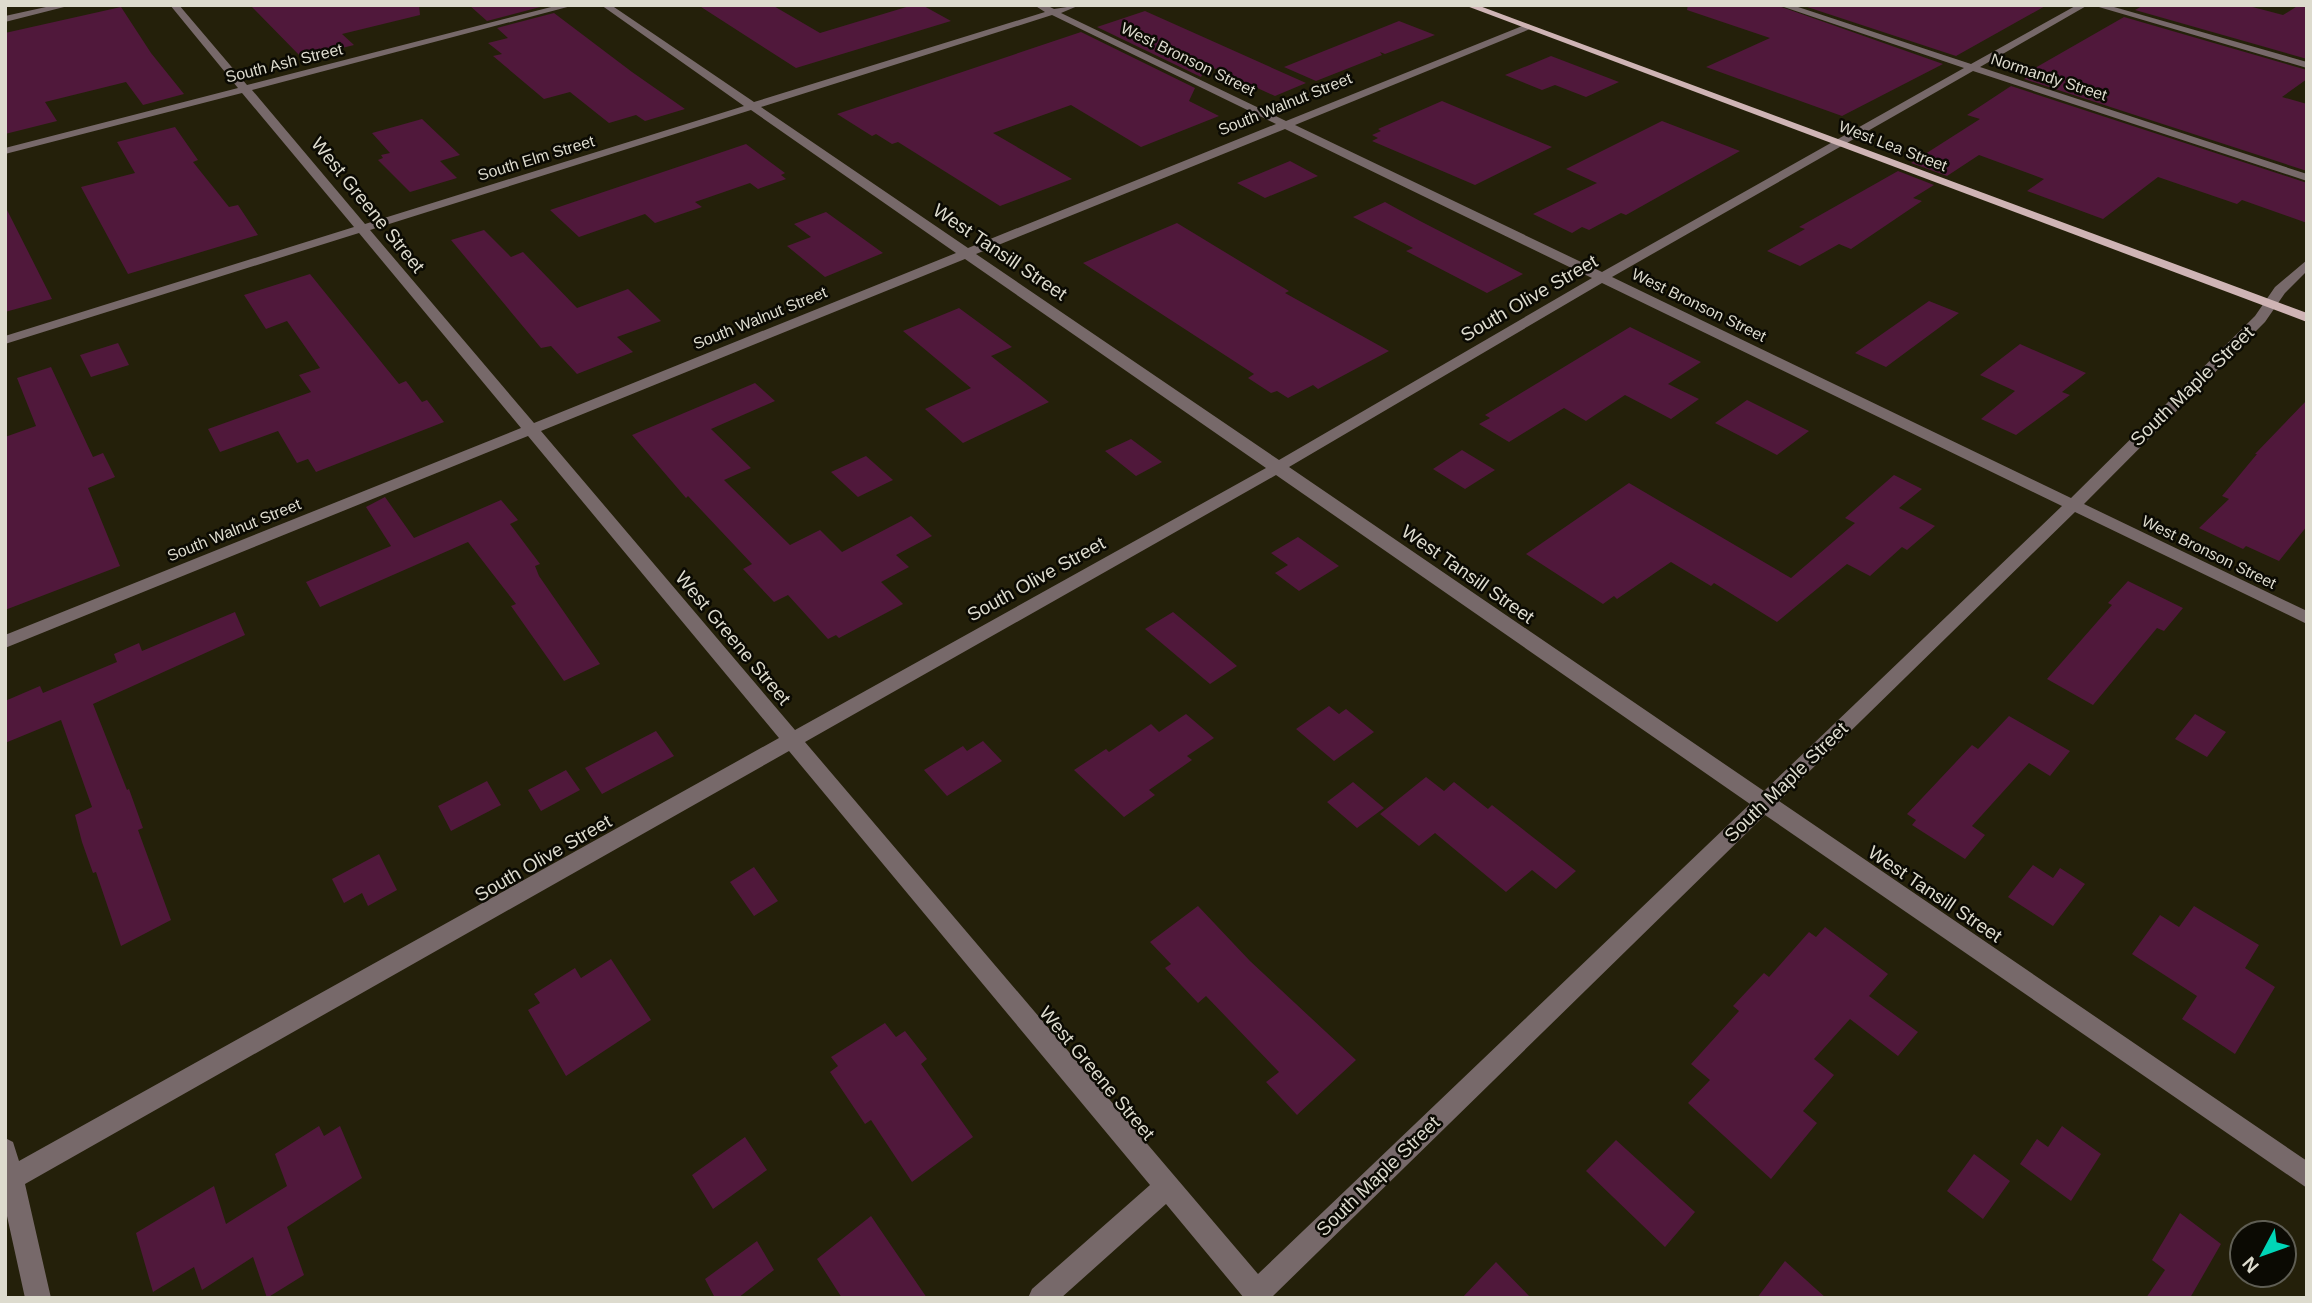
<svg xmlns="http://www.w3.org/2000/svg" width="2312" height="1303" viewBox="0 0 2312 1303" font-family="Helvetica,sans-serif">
	<rect width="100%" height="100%" fill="#24200a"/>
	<!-- building -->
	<path fill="#50183b" d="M250 5H419L420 15 342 34 354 45 302 58Z
		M469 5H543L544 6 487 21Z
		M698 5H772L820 33 913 5H922L951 21 796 68Z
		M1688 5H1776L1943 64 1842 116 1706 67 1770 38 1687 10Z
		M1801 5H2047L1956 56Z
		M2144 5H2245L2283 15 2299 5H2307V59L2135 10Z
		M121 7 151 53 184 94 143 105 126 82 45 102 57 121 5 134V33Z
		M1145 11 1201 36 1306 83 1275 96 1207 65 1201 77 1097 27Z
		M554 13 632 72 685 109 645 121 636 115 609 123 570 92 544 99 493 56 502 54 488 43 508 38 497 28Z
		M2124 17 2307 70V79L2282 97 2307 104V171L2024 79 2039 69 2035 68Z
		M1399 21 1435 35 1385 54 1380 52 1382 55 1316 81 1284 67Z
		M1081 32 1195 88 1189 101 1219 116 1141 147 1071 105 993 133 1072 179 1000 206 898 142 892 144 876 134 872 136 837 114Z
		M1551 56 1619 82 1586 97 1555 85 1542 90 1505 75Z
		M2011 86 2307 183V223L2242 200 2237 204 2158 177 2103 219 2027 191 2044 179 1979 155 1947 176 1911 163 1980 119 1967 115Z
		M1442 101 1552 147 1475 185 1372 141 1378 138 1372 135 1381 131 1378 129Z
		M422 119 460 155 440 161 457 178 410 192 378 160 383 158 381 155 390 153 372 133Z
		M1662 121 1740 151 1626 215 1621 213 1589 230 1582 227 1572 233 1533 214 1597 183 1566 169Z
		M175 127 198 160 193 162 229 207 238 205 258 235 128 274 81 187 135 173 117 142Z
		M746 144 785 173 781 175 786 179 758 189 750 183 695 202 702 207 655 223 645 214 579 237 550 210Z
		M1290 161 1318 176 1265 198 1237 183Z
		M1898 171 1934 185 1913 198 1922 201 1851 249 1839 244 1800 266 1767 251 1805 229 1799 227Z
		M1385 202 1420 221 1523 274 1487 293 1406 251 1413 248 1353 217Z
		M5 206 52 299 5 312Z
		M826 212 883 253 825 277 787 246 811 237 794 224Z
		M1177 223 1289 291 1285 293 1389 351 1318 389 1313 385 1288 398 1277 391 1271 393 1248 378 1254 374 1083 263Z
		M484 230 511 257 523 252 577 308 628 289 661 321 617 337 633 352 577 374 551 346 541 348 451 240Z
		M310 274 399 384 406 381 422 402 427 400 444 422 316 472 308 459 297 463 278 431 220 452 208 429 311 392 299 375 320 368 287 321 266 329 244 295Z
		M1929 301 1959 313 1886 367 1855 353Z
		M959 308 1012 347 991 356 1049 402 963 443 925 409 971 388 903 331Z
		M1630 327 1701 362 1668 384 1699 399 1671 419 1625 395 1586 421 1564 408 1509 442 1479 424 1490 418 1485 415Z
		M118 343 129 365 91 377 80 355Z
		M2020 344 2086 373 2062 392 2070 395 2016 435 1981 419 2015 391 1980 375Z
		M51 367 93 457 103 453 115 477 88 488 120 566 5 610V437L36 426 17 378Z
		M755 383 775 401 711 429 751 468 724 480 790 545 820 530 842 552 911 516 932 536 896 555 909 567 881 582 903 604 839 638 836 635 828 639 788 595 774 602 743 569 752 564 688 496 686 498 632 435Z
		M1747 400 1809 431 1777 455 1715 423Z
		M2307 400V526L2279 561 2246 546 2243 549 2199 528 2229 499 2222 496 2257 454H2255Z
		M1131 439 1162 462 1136 476 1105 451Z
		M1462 450 1495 470 1465 489 1433 469Z
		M866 456 893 480 858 497 831 472Z
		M1894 475 1922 489 1899 508 1935 526 1907 550 1902 547 1870 576 1847 564 1777 622 1714 583 1711 586 1671 562 1617 599 1614 596 1603 604 1526 554 1629 483 1791 578 1855 523 1845 518Z
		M385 497 414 538 501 500 518 520 510 524 540 564 535 566 539 576 600 664 564 681 511 606 516 604 468 542 320 607 306 582 391 546 366 507Z
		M1298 537 1339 566 1299 591 1275 573 1288 565 1271 553Z
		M2128 581 2183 608 2164 631 2157 628 2093 705 2047 679 2112 605 2108 603Z
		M235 612 245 635 93 704 127 790 129 789 143 828 138 830 171 920 121 946 96 872 93 873 82 842 75 815 92 807 61 720 5 743V701L40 686 43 693 117 662 114 654 139 643 142 651Z
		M1173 612 1209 642 1237 666 1210 684 1145 629Z
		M1329 706 1339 714 1346 709 1374 732 1334 761 1296 729Z
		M1186 714 1214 738 1187 756 1192 760 1149 790 1155 795 1124 817 1074 770 1106 749 1109 752 1151 724 1159 732Z
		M2195 714 2226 732 2207 757 2175 739Z
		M2009 716 2070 751 2050 776 2029 763 1972 826 1985 835 1965 859 1912 825 1916 820 1907 814 1972 745 1978 749Z
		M656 731 674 756 602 794 585 768Z
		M983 741 1002 761 947 796 924 770 963 746 967 751Z
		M566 770 580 790 541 811 528 790Z
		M1426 777 1444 791 1454 782 1488 809 1492 805 1576 871 1556 889 1532 870 1506 892 1435 833 1419 846 1380 814Z
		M487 781 501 805 451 831 438 806Z
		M1353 782 1384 808 1357 828 1327 802Z
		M379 854 397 890 368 906 362 893 344 903 332 879Z
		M2033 865 2053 878 2060 868 2085 884 2053 926 2008 897Z
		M754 867 778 901 754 916 730 882Z
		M1198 906 1250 961 1356 1060 1297 1115 1266 1082 1279 1072 1206 996 1198 1003 1165 968 1171 964 1150 942Z
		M2194 906 2259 945 2245 968 2275 987 2235 1054 2182 1019 2197 996 2132 954 2160 915 2179 927Z
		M1825 927 1888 974 1869 996 1918 1032 1898 1056 1850 1019 1814 1059 1834 1075 1803 1111 1817 1123 1771 1179 1688 1103 1710 1080 1691 1064 1739 1011 1733 1006 1764 973 1769 977 1809 932 1816 937Z
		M611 959 651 1020 566 1076 528 1010 540 1003 534 994 575 968 581 978Z
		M885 1023 896 1037 905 1031 927 1059 921 1064 973 1137 912 1182 871 1120 865 1124 830 1072 838 1066 831 1057Z
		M319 1126 324 1136 340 1126 362 1178 287 1227 304 1275 267 1298 253 1257 202 1290 194 1267 153 1292 136 1233 214 1186 226 1224 287 1186 275 1154Z
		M2062 1126 2101 1154 2071 1201 2020 1164 2037 1139 2048 1147Z
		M745 1137 767 1170 713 1209 692 1175Z
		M1616 1140 1695 1212 1665 1247 1586 1171Z
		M1974 1154 2010 1181 1983 1219 1947 1191Z
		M2180 1213 2221 1244 2190 1298H2146L2165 1270 2152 1260Z
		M871 1216 927 1298H842L817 1259Z
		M757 1241 774 1270 738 1298H715L705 1279Z
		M1785 1261 1826 1298H1757Z
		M1496 1262 1531 1298H1462Z"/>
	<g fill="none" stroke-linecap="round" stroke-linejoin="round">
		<!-- minor -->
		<path fill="#77696a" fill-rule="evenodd" d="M55 5H72L5 22V16Z
			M170 5H179L247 85 559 5H575L252 90 365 224 744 106 601 5H611L754 102 1045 12 1034 5H1046L1054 9 1080 5 1061 13 1286 121 1527 24 1530 25V29L1295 125 1602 272 1964 68 1778 5H1792L1971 64 2077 5H2088L1980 67 2307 174V181L1973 71 1612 277 2071 498 2255 316 2275 287 2307 260V271L2285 293 2265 322 2084 504 2307 611V624L2075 512 1779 801 2307 1161V1188L1765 815 1273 1296 1274 1298H1244L1166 1204 1061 1298H1028L1032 1289 1150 1185 789 751 25 1184 51 1298H25L5 1207V1138L13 1142 19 1161 779 738 528 436 5 648V635L521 428 359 233 5 344V336L354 227 242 93 5 154V148L238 88ZM1052 15 1276 124 968 248 761 107ZM751 110 956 253 534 423 370 230ZM1285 129 1592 278 1279 460 976 254ZM965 259 1266 468 795 730 541 431ZM1602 283 2062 506 1764 791 1289 467ZM1276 475 1750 804 1258 1274 805 742Z
			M2092 5H2107L2307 62V68Z"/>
		<!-- major -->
		<path fill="#cfb4b5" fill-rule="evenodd" d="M1464 5H1477L2307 313V322Z"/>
	</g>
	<g text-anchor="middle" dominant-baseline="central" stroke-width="5" stroke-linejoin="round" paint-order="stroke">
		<!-- far-street labels -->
		<g font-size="16" fill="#dddbce" stroke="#0b0a03">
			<text transform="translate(1188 59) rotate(26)">West Bronson Street</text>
			<text transform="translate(284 63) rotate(-14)">South Ash Street</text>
			<text transform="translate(2049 77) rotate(18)">Normandy Street</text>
			<text transform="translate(1285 104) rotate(-22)">South Walnut Street</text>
			<text transform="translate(1893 146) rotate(21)">West Lea Street</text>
			<text transform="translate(536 158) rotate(-17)">South Elm Street</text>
			<text transform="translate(1699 305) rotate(26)">West Bronson Street</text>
			<text transform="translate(760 318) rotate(-22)">South Walnut Street</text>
			<text transform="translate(234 530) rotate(-22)">South Walnut Street</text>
			<text transform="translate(2209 552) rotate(26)">West Bronson Street</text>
		</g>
		<!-- street labels -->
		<g font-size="19" fill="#dddbce" stroke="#0b0a03">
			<text transform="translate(368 205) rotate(51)">West Greene Street</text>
			<text transform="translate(1000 252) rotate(34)">West Tansill Street</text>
			<text transform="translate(1529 298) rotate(-30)">South Olive Street</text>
			<text transform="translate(2192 386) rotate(-44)">South Maple Street</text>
			<text transform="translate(1468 574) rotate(35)">West Tansill Street</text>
			<text transform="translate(1036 579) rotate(-29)">South Olive Street</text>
			<text transform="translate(733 638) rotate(50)">West Greene Street</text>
			<text transform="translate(1786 782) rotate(-44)">South Maple Street</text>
			<text transform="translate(543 858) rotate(-30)">South Olive Street</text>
			<text transform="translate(1935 894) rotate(34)">West Tansill Street</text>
			<text transform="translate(1097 1073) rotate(50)">West Greene Street</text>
			<text transform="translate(1378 1176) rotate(-44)">South Maple Street</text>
		</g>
	</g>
	<!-- border -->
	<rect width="2312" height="1303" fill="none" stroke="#dddbce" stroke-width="14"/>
	<!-- north arrow -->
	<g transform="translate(2263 1254) rotate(229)"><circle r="33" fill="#0b0a03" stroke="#5f5e54" stroke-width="2"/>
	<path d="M0-5L12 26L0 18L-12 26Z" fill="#00d5b7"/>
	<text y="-10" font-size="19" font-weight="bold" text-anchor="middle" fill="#dddbce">N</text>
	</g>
</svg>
